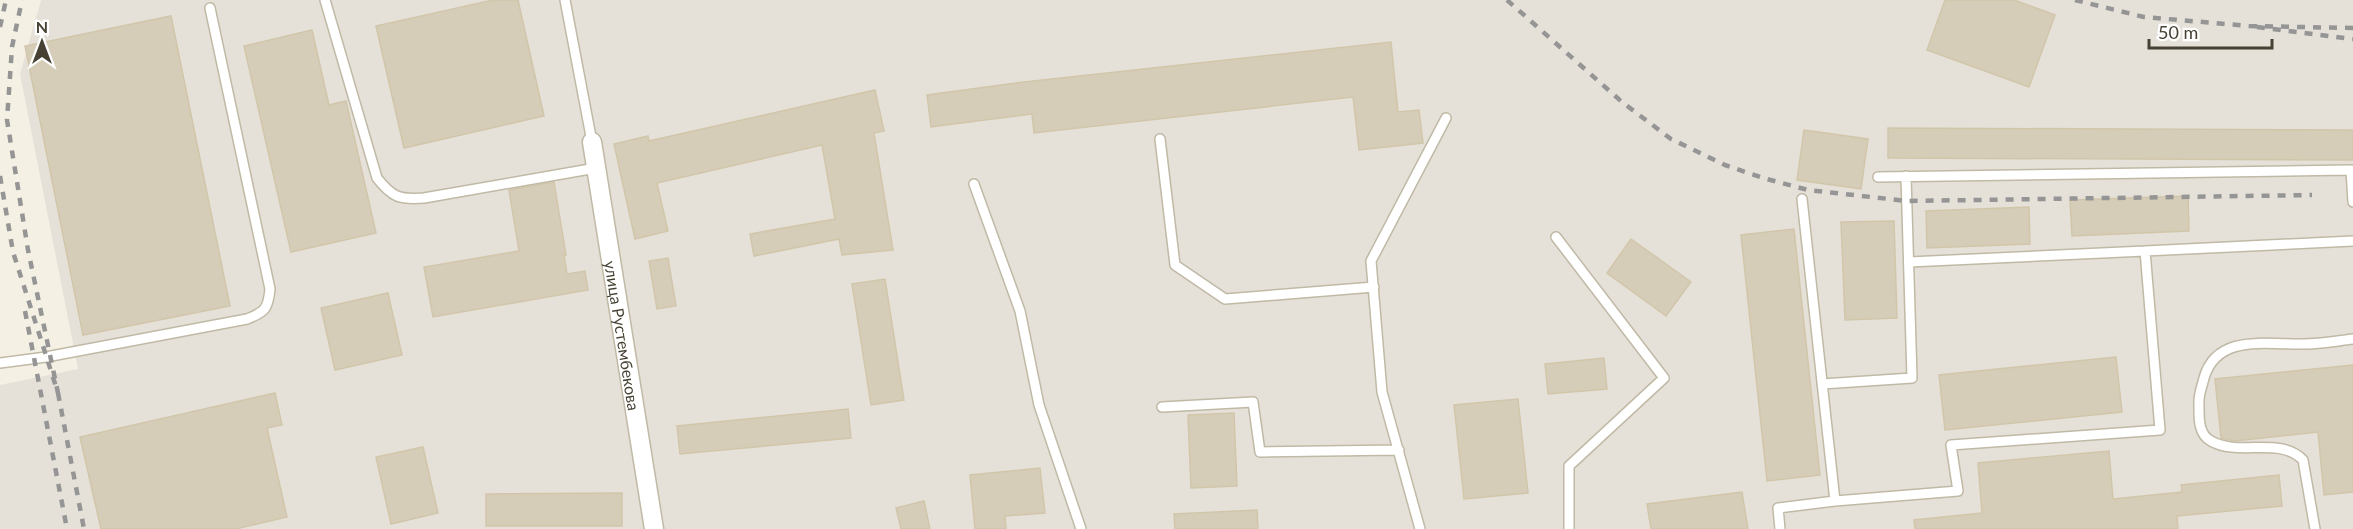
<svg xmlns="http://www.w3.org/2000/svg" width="2353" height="529" viewBox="0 0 2353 529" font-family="Lato,sans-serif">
	<rect width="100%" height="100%" fill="#f4f0e3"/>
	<!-- industrial -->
	<path fill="#e5e1d9" d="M41 0H2353V529H0V385L78 369 20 74Z"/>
	<!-- building -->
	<path fill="#d6cdb8" stroke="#d2c6aa" stroke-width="1.5" d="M493 0H518L544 116 404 148 376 26Z
		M1945 0H2014L2055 15 2029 87 1927 50Z
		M171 16 230 306 83 335 25 46Z
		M312 30 329 105 346 101 376 233 291 252 244 46Z
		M1391 42 1398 112 1419 110 1423 143 1359 150 1353 97 1034 133 1032 114 931 127 927 95 1024 82Z
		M875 90 884 131 874 133 893 250 842 255 839 239 754 256 750 234 835 219 822 145 657 183 668 231 635 239 614 144 648 136 649 141Z
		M1888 128 2353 130V160L1888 158Z
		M1804 130 1868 139 1861 189 1797 180Z
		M554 182 566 255H564L567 274 585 271 588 290 433 317 424 267 519 251 509 190Z
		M2188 196 2189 231 2072 236 2070 200Z
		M2029 207 2030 244 1927 248 1926 211Z
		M1894 221 1897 318 1845 320 1841 222Z
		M1794 229 1820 475 1767 481 1741 235Z
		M1631 239 1691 282 1666 316 1607 273Z
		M668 258 676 306 657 309 649 261Z
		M885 279 904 400 871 405 852 284Z
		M388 293 402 355 335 370 321 308Z
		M2116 357 2122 412 1945 430 1939 375Z
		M1604 358 1607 389 1548 394 1545 364Z
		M2353 365V492L2324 495 2318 432 2235 441 2221 438 2215 379Z
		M275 393 282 425 267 428 287 517 235 529H101L80 437Z
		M1518 399 1528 493 1464 499 1454 405Z
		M848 409 851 438 680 454 677 426Z
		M1234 413 1237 486 1191 488 1188 415Z
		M423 447 438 513 391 524 376 457Z
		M2109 451 2113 499 2182 492 2181 485 2279 475 2282 506 2177 516 2178 529H1915L1914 520 1982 513 1978 463Z
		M1040 468 1045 513 1005 516 1006 529H975L970 475Z
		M1742 492 1748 529H1651L1647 504Z
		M622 493V526H486V494Z
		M924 501 930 529H901L896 508Z
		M1257 510 1258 529H1175L1174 514Z"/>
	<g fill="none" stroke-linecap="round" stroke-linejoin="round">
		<!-- service casing -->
		<g stroke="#c0b9a5" stroke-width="12">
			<path id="service" d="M325 0 377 178C392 197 399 200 424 198L596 168
				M565 0 592 142
				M1160 139 1175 265 1225 299 1374 287
				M1878 177 2351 170 2353 202
				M974 184 1020 311 1039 405 1081 529
				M1556 237 1664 378 1569 466V529
				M1909 262 2145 251
				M0 363 46 357 247 319C265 312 268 309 270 289L210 8
				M1822 384 1912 378 1906 176
				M1162 407 1253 402 1260 452 1399 450
				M1835 501 1958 491 1951 445 2160 430 2145 251 2353 241
				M1420 529 1382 392 1371 261 1446 118
				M1780 529 1778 508 1835 501 1802 199
				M2315 529 2303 460C2280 436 2239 457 2211 441 2198 434 2199 418 2199 405 2198 395 2202 387 2204 378 2217 333 2267 345 2303 344 2319 344 2336 341 2353 339"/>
		</g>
		<!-- minor casing -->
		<g stroke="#c0b9a5" stroke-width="21">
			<g id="minor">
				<path id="s1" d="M592 142 654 529"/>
			</g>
		</g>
		<!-- service -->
		<use href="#service" stroke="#fff" stroke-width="9"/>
		<!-- minor -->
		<use href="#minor" stroke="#fff" stroke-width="18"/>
		<!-- rail -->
		<path stroke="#959595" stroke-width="4.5" stroke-dasharray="8 8" stroke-linecap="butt" d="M1507 0 1622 102 1671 139 1725 165 1763 178 1808 190 1907 201 2312 195
			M2075 0 2144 17 2249 26
			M0 27 6 0
			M2353 28 2249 26 2353 39
			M0 176 13 252 58 393 28 250 7 120 12 47 22 0
			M25 311 67 529
			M58 393 84 529"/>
	</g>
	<g text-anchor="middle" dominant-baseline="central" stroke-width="5" stroke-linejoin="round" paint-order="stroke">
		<!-- street labels -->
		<g font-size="16" fill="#464133" stroke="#fff">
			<text stroke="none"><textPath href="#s1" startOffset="196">улица Рустембекова</textPath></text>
		</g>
	</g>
	<!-- north arrow -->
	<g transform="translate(42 42)" stroke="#ffffff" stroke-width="4.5" paint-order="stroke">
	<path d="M0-4.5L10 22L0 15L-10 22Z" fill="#464133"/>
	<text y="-9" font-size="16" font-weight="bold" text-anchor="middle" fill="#464133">N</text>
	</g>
	<!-- scale -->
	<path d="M2149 39v9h123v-9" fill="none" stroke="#464133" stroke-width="3"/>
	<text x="2158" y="39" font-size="18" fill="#464133" stroke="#ffffff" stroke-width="4.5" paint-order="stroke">50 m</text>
</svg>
